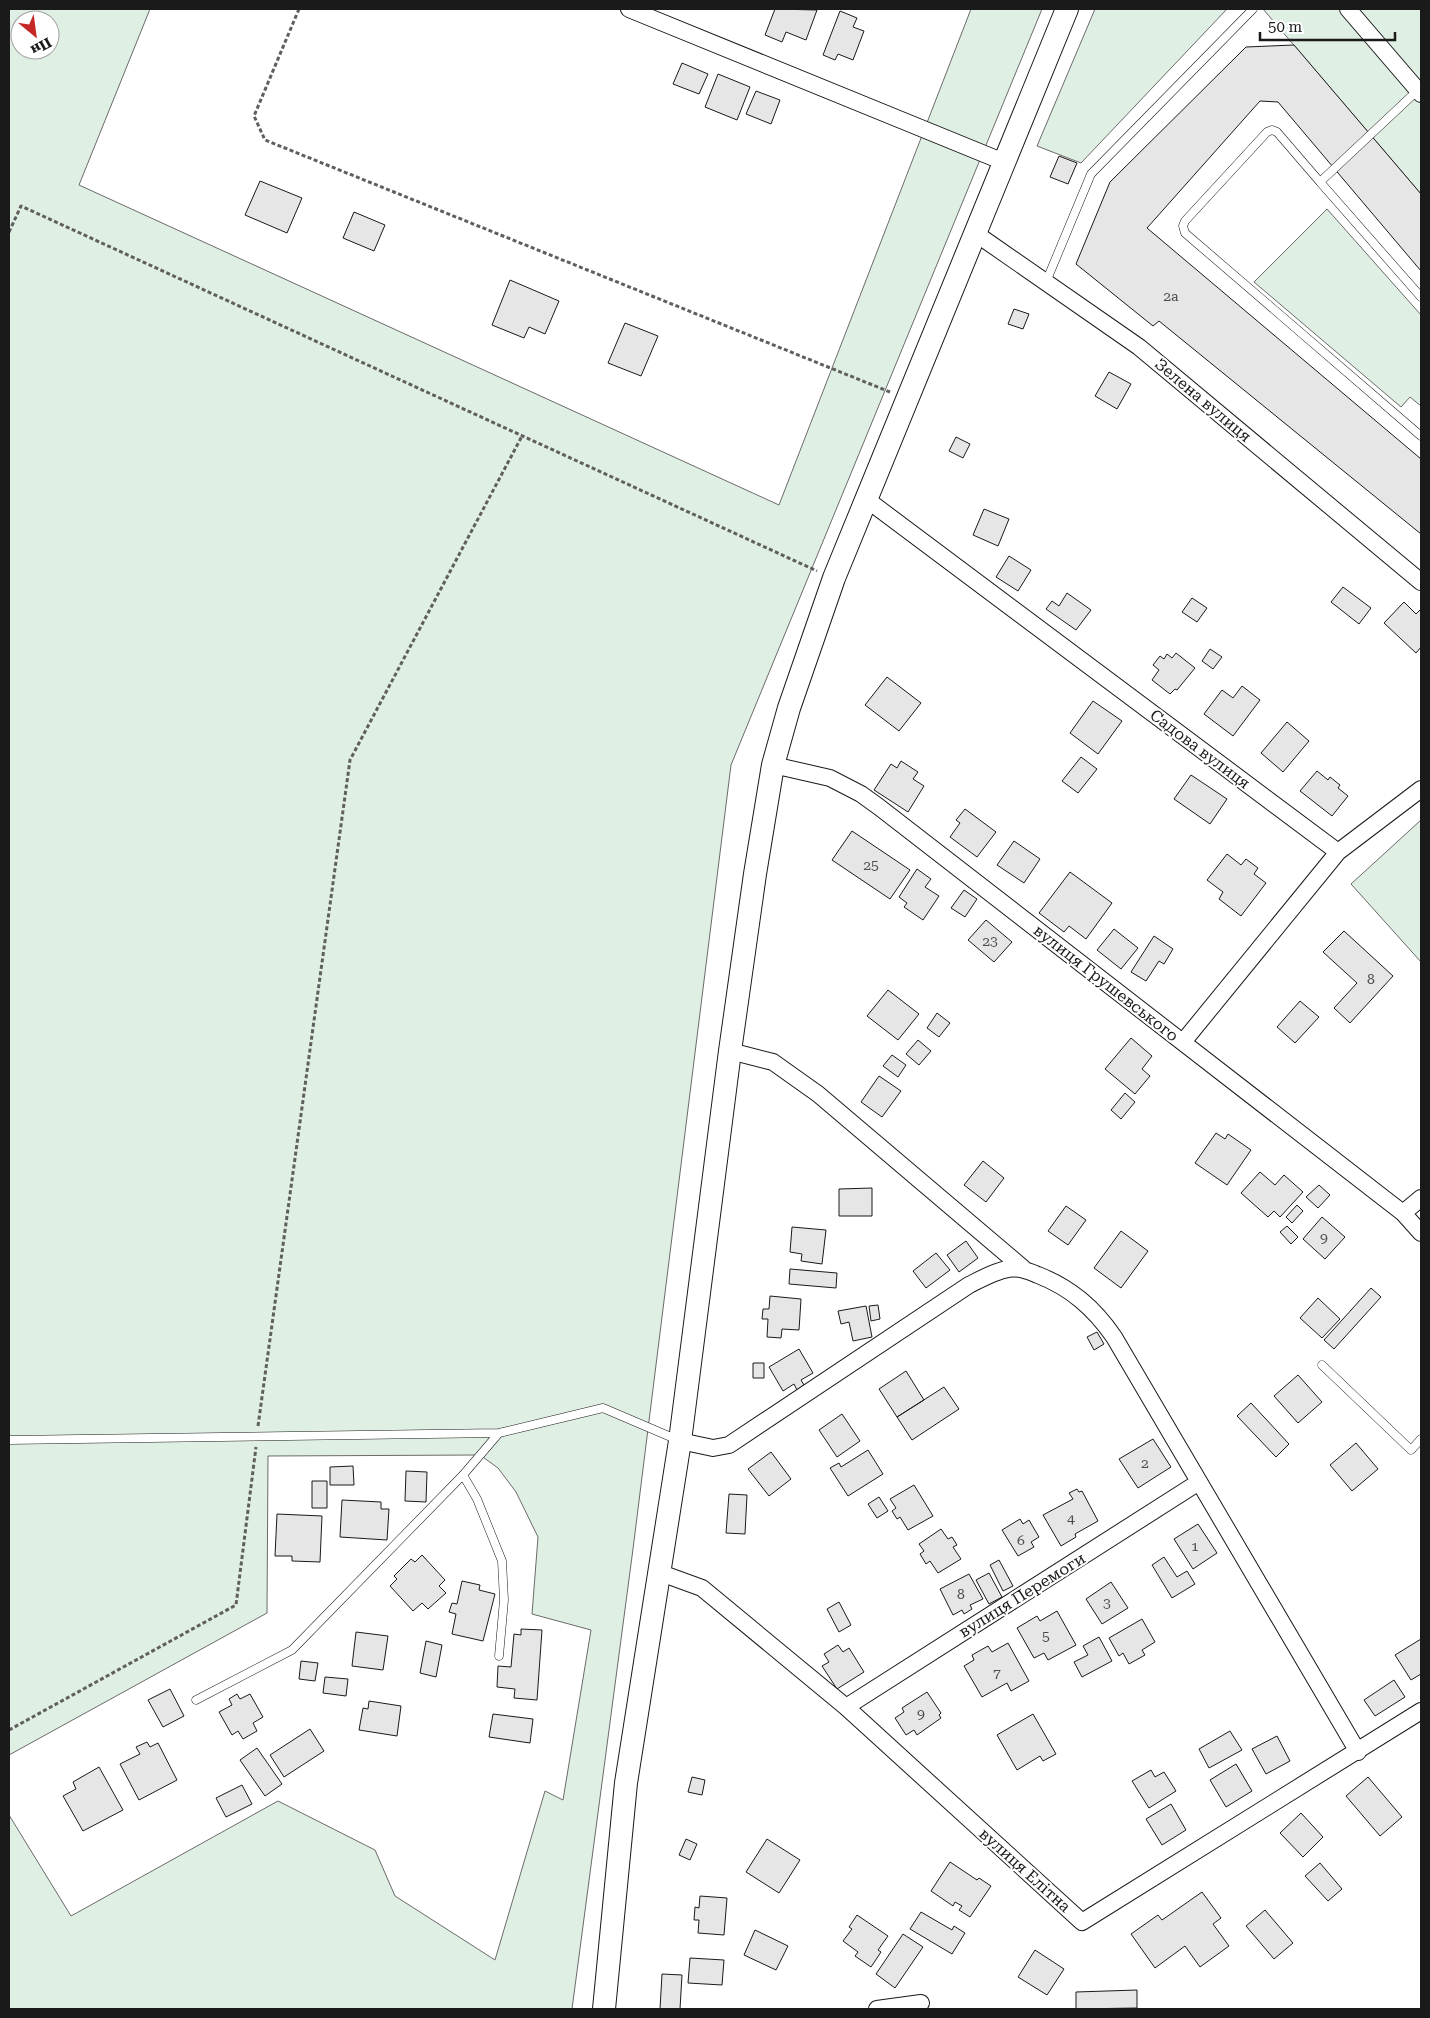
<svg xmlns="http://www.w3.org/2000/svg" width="1430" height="2018" viewBox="0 0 1430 2018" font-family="'Roboto Serif',serif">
	<rect width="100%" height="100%" fill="#fff"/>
	<!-- green -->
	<path fill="#e0efe3" stroke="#6a6a6a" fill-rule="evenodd" d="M9 9H150L79 185 779 505 971 9H1042L731 765 633 1549 572 2009H9V1815L71 1916 278 1801 375 1850 395 1896 495 1960 545 1791 563 1800 591 1630 532 1614 538 1537 516 1492 498 1468 480 1455 268 1456 267 1613 9 1755ZM20 20H50V50H20Z
		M1095 9H1227L1081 163 1037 146Z
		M1263 9H1421V194Z
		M1327 209 1421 315V406L1410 397 1401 407 1254 282Z
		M1421 820V962L1351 884Z"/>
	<!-- building -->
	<path fill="#e6e6e6" stroke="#1a1a1a" d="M775 9 817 10 806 40 786 32 782 42 765 35Z
		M840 11 857 18 853 27 864 31 853 60 838 54 835 60 823 55Z
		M1294 45 1421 194V271L1278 102 1260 101 1147 228 1421 459V534L1159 321 1153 326 1076 264 1110 182 1246 47Z
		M682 63 708 74 699 94 673 84Z
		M718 74 750 87 737 120 705 107Z
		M756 91 780 100 771 124 746 114Z
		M1059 156 1077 163 1068 184 1050 177Z
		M260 181 302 198 287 233 245 215Z
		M354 212 385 225 374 251 343 238Z
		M510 280 559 301 545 334 529 327 524 338 492 325Z
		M1014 309 1029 314 1023 329 1008 324Z
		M625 323 658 336 641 376 608 363Z
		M1109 372 1131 384 1117 409 1095 396Z
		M956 437 970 444 963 458 949 451Z
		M984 509 1009 519 998 546 973 535Z
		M1009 556 1031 570 1018 591 996 577Z
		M1343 587 1371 608 1359 624 1331 602Z
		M1067 593 1091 610 1076 630 1046 609 1052 601 1059 606Z
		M1192 598 1207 608 1197 622 1182 612Z
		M1404 602 1416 614 1420 610 1421 612V647L1416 653 1384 623Z
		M1210 649 1222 657 1213 669 1202 661Z
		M1176 653 1195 668 1177 690 1175 689 1170 694 1152 680 1159 670 1153 665 1160 656 1164 659 1167 654 1172 658Z
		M887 677 921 703 899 731 865 705Z
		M1242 686 1260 700 1233 736 1204 714 1222 690 1233 698Z
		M1093 701 1122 721 1098 754 1070 733Z
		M1287 722 1309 741 1283 772 1261 753Z
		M1081 757 1097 769 1078 793 1062 781Z
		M901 761 918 772 913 779 924 786 908 812 874 790 891 764 897 768Z
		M1317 771 1328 780 1330 777 1340 785 1338 788 1348 796 1332 816 1300 791Z
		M1191 775 1227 799 1210 824 1174 799Z
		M965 809 996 832 977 857 950 837 960 823 956 820Z
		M852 831 910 870 890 899 832 860Z
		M1014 841 1040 859 1024 883 997 865Z
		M1227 854 1241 865 1246 859 1258 868 1254 874 1266 883 1241 916 1219 899 1223 892 1207 880Z
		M917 869 931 879 925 887 939 896 923 920 904 907 907 903 899 897Z
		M1070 872 1112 903 1086 939 1069 926 1064 932 1039 913Z
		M964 890 977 899 965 917 951 908Z
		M986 920 1012 942 994 962 968 940Z
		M1114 929 1138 948 1121 969 1097 950Z
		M1344 931 1393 976 1350 1023 1334 1008 1357 983 1323 952Z
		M1154 936 1173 949 1164 964 1159 961 1146 981 1131 972Z
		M888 990 919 1014 898 1040 867 1016Z
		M1300 1001 1319 1017 1295 1043 1277 1027Z
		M937 1013 950 1023 939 1037 927 1028Z
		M1131 1038 1152 1056 1142 1069 1150 1076 1135 1094 1105 1069Z
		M918 1040 931 1051 919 1065 906 1054Z
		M892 1055 906 1065 898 1077 883 1066Z
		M879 1076 901 1091 882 1117 861 1102Z
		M1125 1093 1135 1102 1121 1119 1111 1110Z
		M1216 1133 1225 1139 1228 1134 1251 1150 1227 1185 1195 1163Z
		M983 1161 1004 1178 986 1202 964 1185Z
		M1260 1172 1275 1185 1284 1175 1303 1192 1280 1217 1274 1211 1268 1217 1241 1193Z
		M1319 1185 1330 1195 1318 1208 1306 1197Z
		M872 1188V1216H839V1189Z
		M1297 1205 1303 1211 1292 1223 1286 1217Z
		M1066 1206 1086 1220 1068 1245 1048 1231Z
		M1322 1217 1345 1237 1325 1259 1303 1239Z
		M1287 1226 1298 1237 1291 1244 1280 1232Z
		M792 1227 826 1230 822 1264 801 1261 802 1254 790 1252Z
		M1121 1231 1148 1251 1121 1288 1094 1268Z
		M966 1241 978 1258 959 1272 947 1255Z
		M936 1253 950 1270 926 1288 913 1271Z
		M790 1269 837 1273 836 1288 789 1284Z
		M1371 1288 1381 1297 1334 1349 1324 1340Z
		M770 1296 801 1299 799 1330 782 1329 781 1338 767 1337 768 1319H762L763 1309H769Z
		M1318 1298 1340 1319 1322 1338 1300 1318Z
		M878 1305 880 1319 871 1321 869 1306Z
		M866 1306 872 1337 853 1341 849 1322 841 1324 838 1311Z
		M1097 1332 1104 1344 1094 1350 1087 1337Z
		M799 1349 813 1373 801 1380 804 1385 797 1390 794 1384 783 1391 769 1367Z
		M753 1363H764V1378H753Z
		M906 1371 924 1400 897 1417 879 1389Z
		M1298 1375 1322 1402 1298 1423 1274 1396Z
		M944 1387 959 1409 912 1440 897 1417Z
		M1251 1403 1289 1444 1276 1457 1237 1416Z
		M842 1414 860 1441 837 1457 819 1430Z
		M1153 1439 1171 1467 1138 1488 1119 1459Z
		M1356 1443 1378 1469 1352 1491 1330 1465Z
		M868 1450 883 1474 848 1496 830 1468 839 1463 841 1467Z
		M771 1452 791 1479 769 1496 748 1469Z
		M353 1466 354 1485H330V1467Z
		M406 1471 427 1472 426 1502 405 1501Z
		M312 1481H327V1508H312Z
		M914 1485 933 1516 908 1530 900 1517 897 1519 892 1511 896 1508 890 1499Z
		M1077 1489 1079 1492 1082 1491 1098 1521 1075 1534 1076 1537 1061 1546 1043 1515 1073 1499 1069 1493Z
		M729 1494 747 1495 745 1534 726 1533Z
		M879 1497 888 1511 877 1518 868 1504Z
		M342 1500 381 1502V1509H389L387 1540 340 1537Z
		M277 1514 322 1516 320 1562 292 1561V1556H275Z
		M1020 1519 1023 1524 1029 1520 1039 1537 1031 1542 1034 1547 1018 1556 1002 1530Z
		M1198 1524 1217 1553 1193 1569 1174 1539Z
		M941 1529 948 1539 952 1537 957 1545 953 1547 961 1559 938 1573 930 1561 926 1564 920 1554 924 1551 919 1544Z
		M422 1555 445 1580 439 1586 446 1593 428 1609 422 1603 413 1611 390 1586 397 1579 394 1576 411 1559 415 1562Z
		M1164 1557 1177 1577 1187 1571 1195 1584 1172 1598 1152 1565Z
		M999 1560 1013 1586 1003 1591 990 1565Z
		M989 1573 1002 1597 989 1604 976 1580Z
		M969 1574 983 1599 970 1605 972 1609 964 1614 962 1610 953 1615 940 1589Z
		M462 1581 480 1585 479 1590 495 1594 483 1641 452 1634 456 1614 449 1612 452 1603 457 1604Z
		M1111 1582 1128 1608 1102 1624 1086 1599Z
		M839 1602 851 1625 839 1632 827 1609Z
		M1057 1611 1076 1645 1048 1660 1044 1653 1034 1658 1017 1628 1037 1616 1040 1621Z
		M1142 1619 1155 1642 1142 1650 1145 1655 1129 1664 1123 1653 1119 1656 1109 1638Z
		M521 1629 542 1630 537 1700 514 1698 515 1689 497 1687 498 1666 511 1667 514 1634 521 1635Z
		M356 1632 388 1636 383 1670 352 1666Z
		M1099 1637 1112 1661 1082 1677 1074 1662 1088 1655 1083 1646Z
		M1421 1639V1674L1411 1680 1395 1655Z
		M426 1641 442 1645 436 1677 420 1673Z
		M1008 1643 1029 1681 1011 1691 1007 1683 982 1697 964 1666 974 1660 972 1655 988 1646 992 1652Z
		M838 1645 843 1652 849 1648 864 1672 837 1689 822 1666 829 1662 824 1654Z
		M301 1661 318 1663 315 1681 299 1679Z
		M325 1677 348 1679 346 1696 323 1693Z
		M1394 1680 1405 1697 1375 1716 1364 1700Z
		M170 1689 184 1716 163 1727 148 1700Z
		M927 1692 941 1713 939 1715 941 1718 917 1735 914 1730 906 1735 895 1718 904 1712 902 1708Z
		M237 1694 240 1699 250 1694 263 1717 253 1723 257 1731 243 1739 238 1731 232 1735 219 1712 232 1705 229 1699Z
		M369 1701 401 1706 397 1736 359 1730 363 1708 368 1709Z
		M493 1714 533 1719 530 1743 489 1737Z
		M1033 1714 1056 1754 1043 1761 1040 1756 1017 1770 997 1735Z
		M310 1729 324 1751 284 1777 270 1755Z
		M1230 1731 1242 1750 1209 1768 1199 1749Z
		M1277 1736 1290 1761 1266 1774 1252 1749Z
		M147 1742 150 1747 158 1743 177 1780 139 1800 120 1764 140 1754 136 1747Z
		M257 1748 282 1784 265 1796 240 1760Z
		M1236 1764 1252 1791 1226 1807 1210 1780Z
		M99 1767 123 1810 83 1831 63 1796 76 1789 73 1782Z
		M1151 1770 1155 1777 1164 1772 1176 1791 1149 1808 1132 1781Z
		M692 1777 705 1780 702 1795 688 1792Z
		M1368 1777 1402 1817 1380 1836 1346 1796Z
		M242 1785 252 1804 226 1817 216 1798Z
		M1171 1804 1186 1830 1162 1845 1146 1819Z
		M1301 1813 1323 1837 1303 1857 1280 1833Z
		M686 1839 697 1844 690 1860 679 1855Z
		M767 1839 800 1860 779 1893 746 1872Z
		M950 1862 977 1880 979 1878 991 1886 970 1917 959 1910 962 1906 955 1902 953 1906 931 1891Z
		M1320 1863 1342 1889 1328 1901 1305 1876Z
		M1202 1892 1221 1918 1213 1924 1229 1946 1200 1967 1185 1946 1155 1968 1131 1934 1158 1915 1162 1920Z
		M700 1896 727 1898 724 1935 698 1933 699 1920H694L695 1907 699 1908Z
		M1265 1910 1293 1943 1274 1959 1246 1926Z
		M921 1912 952 1930 954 1926 965 1933 952 1954 910 1929Z
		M857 1915 888 1936 878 1950 881 1952 871 1967 855 1956 858 1952 843 1941 852 1929 849 1927Z
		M755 1930 788 1946 776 1970 744 1955Z
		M903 1934 923 1947 895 1988 876 1974Z
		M1035 1950 1064 1969 1047 1995 1018 1977Z
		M690 1958 724 1960 722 1985 688 1983Z
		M662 1974 682 1975 680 2009H660Z
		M1137 1990V2008L1076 2009V1992Z"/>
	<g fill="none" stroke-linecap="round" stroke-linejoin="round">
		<!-- service casing -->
		<g stroke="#1a1a1a" stroke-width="9">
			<path id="service" d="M1418 90 1320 182 1421 297
				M1320 182 1277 132 1272 130 1267 132 1185 221 1183 226 1185 233 1421 436
				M1046 282 1091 174 1253 9
				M1322 1365 1411 1450 1421 1439
				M9 1440 499 1433
				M463 1475 477 1499 502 1561 504 1600 499 1656
				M196 1700 292 1650 463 1475 499 1433 603 1408 678 1440"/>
		</g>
		<!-- minor casing -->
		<g stroke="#1a1a1a" stroke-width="18">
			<path id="minor" d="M629 9 1004 162
				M1348 9 1421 94
				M975 233 1139 347 1421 582
				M866 499 1338 852 1183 1042
				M773 765 830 778 861 794 879 807 1403 1213 1421 1233
				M1338 852 1421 789
				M730 1051 773 1062 818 1094 1023 1268
				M1403 1213 1421 1198
				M680 1441 713 1448 729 1445 969 1285C981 1279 995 1271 1008 1269 1019 1267 1028 1271 1038 1275 1071 1288 1094 1308 1114 1337L1358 1752
				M658 1572 702 1588 846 1707 1082 1922 1421 1711
				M846 1707 1199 1482
				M877 2009 921 2003"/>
		</g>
		<!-- secondary casing -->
		<g stroke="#1a1a1a" stroke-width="24">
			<path id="secondary" d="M604 2009 626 1783 680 1441 730 1051 755 874 773 765 789 708 834 578 1067 9"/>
		</g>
		<!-- path -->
		<path stroke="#5f5f5f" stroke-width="3" stroke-dasharray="4 2.5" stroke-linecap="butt" d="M299 9 254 116 265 140 890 392
			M9 232 21 206 817 571
			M258 1426 350 760 522 436
			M9 1730 236 1605 256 1447"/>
		<!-- service -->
		<use href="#service" stroke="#fff" stroke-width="8"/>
		<!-- minor -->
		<use href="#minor" stroke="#fff" stroke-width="16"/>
		<!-- secondary -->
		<use href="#secondary" stroke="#fff" stroke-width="22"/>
	</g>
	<g text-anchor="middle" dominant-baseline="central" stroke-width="4" stroke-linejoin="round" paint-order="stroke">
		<!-- number labels -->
		<g font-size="14" fill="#4d4d4d">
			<text x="1171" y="296">2а</text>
			<text x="871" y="865">25</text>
			<text x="990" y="941">23</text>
			<text x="1371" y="979">8</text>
			<text x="1324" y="1238">9</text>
			<text x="1145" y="1463">2</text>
			<text x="1071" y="1518">4</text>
			<text x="1021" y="1540">6</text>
			<text x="1195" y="1546">1</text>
			<text x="961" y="1594">8</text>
			<text x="1107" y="1603">3</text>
			<text x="1046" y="1636">5</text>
			<text x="997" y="1673">7</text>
			<text x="921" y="1714">9</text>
		</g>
		<!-- street labels -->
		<g font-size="16" fill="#1a1a1a" stroke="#fff">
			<text transform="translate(1203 400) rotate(40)">Зелена вулиця</text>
			<text transform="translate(1200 749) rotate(37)">Садова вулиця</text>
			<text transform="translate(1106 983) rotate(38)">вулиця Грушевського</text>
			<text transform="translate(1022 1595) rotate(-32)">вулиця Перемоги</text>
			<text transform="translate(1025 1870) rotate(42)">вулиця Елітна</text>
		</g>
	</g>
	<!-- border -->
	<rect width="1430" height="2018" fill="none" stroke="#1a1a1a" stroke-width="20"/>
	<!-- north arrow -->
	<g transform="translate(35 35) rotate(151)"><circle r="24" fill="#ffffff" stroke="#a3a3a3"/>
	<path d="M0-4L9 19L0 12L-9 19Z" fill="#c62828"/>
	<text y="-8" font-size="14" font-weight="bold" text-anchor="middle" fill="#1a1a1a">Пн</text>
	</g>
	<!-- scale -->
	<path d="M1260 32v8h135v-8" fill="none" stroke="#1a1a1a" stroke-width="2.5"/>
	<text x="1268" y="32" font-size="15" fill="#1a1a1a" stroke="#ffffff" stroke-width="4" paint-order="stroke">50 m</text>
</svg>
